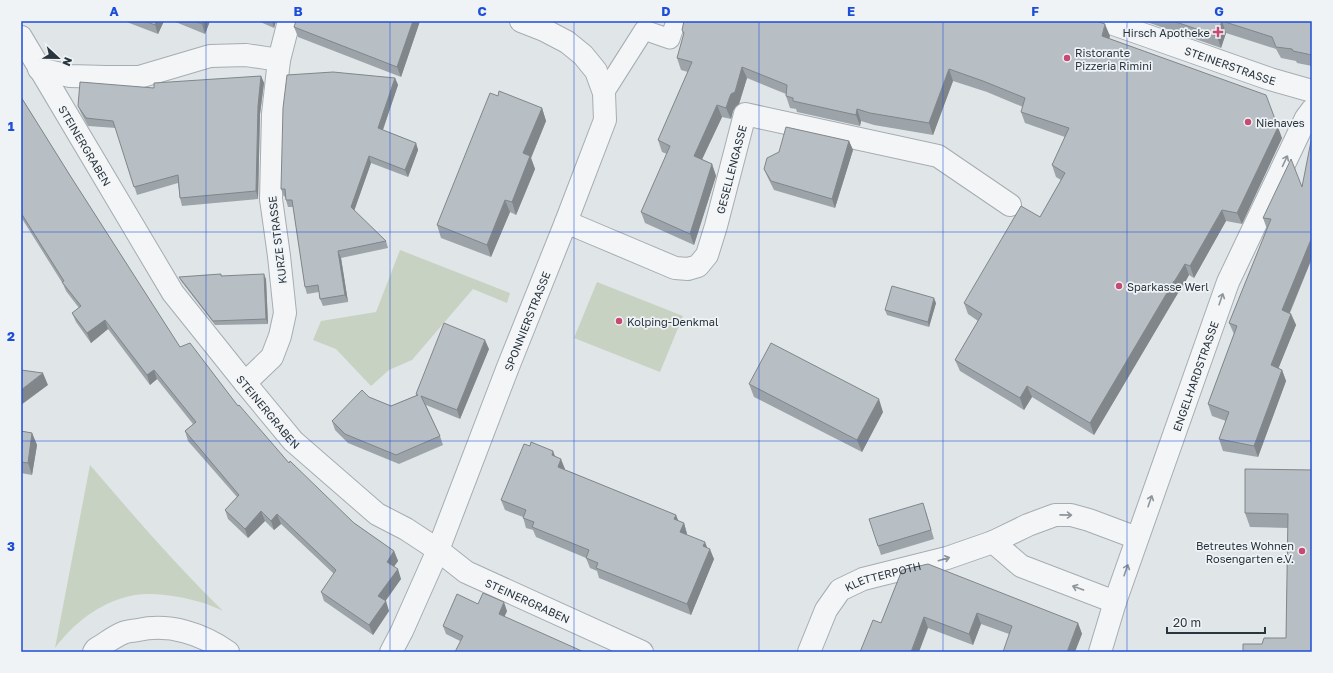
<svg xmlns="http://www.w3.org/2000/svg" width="1333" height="673" viewBox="0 0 1333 673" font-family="'Golos Text',sans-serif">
	<rect width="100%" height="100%" fill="#e0e5e8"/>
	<!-- green -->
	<path fill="#c8d2c2" d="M400 250 510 293 507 303 473 289 412 360 389 370 371 386 336 349 313 340 321 321 376 312Z
		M597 282 683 316 660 372 574 338Z
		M90 465C133 515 176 565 223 611 216 608 208 604 200 602 179 596 152 591 130 596 99 603 74 623 55 648Z"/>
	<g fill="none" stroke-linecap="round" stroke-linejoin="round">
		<!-- service casing -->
		<g stroke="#a5adb2" stroke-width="21">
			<path id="service" d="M604 93 644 30 670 39 676 21"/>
		</g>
		<!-- pedestrian casing -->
		<g stroke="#a5adb2" stroke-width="24">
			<g id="pedestrian">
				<path id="s1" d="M1105 21 1270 79 1312 91"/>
			</g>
		</g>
		<!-- minor casing -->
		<g stroke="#a5adb2" stroke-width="24">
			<g id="minor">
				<path id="s2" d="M21 37 173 293 245 383 293 441 377 514 406 529 438 550 466 572 642 652"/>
				<path d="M39 69 70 76 106 77H139L210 56 246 55 279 60"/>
				<path id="s3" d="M566 222 675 268 688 269 698 266 707 255 716 226 745 114 938 156 1010 205"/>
				<path d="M245 383 272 357 280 336 285 313 279 256 271 199 273 114 279 60 289 21"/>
				<path d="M993 542 1021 566 1115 602"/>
				<path d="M94 652 96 649C105 644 113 637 123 633 127 631 133 631 138 630 170 623 202 634 228 652"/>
				<path id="s4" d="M391 652 402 631 438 550 508 367 566 222 605 120 604 93 596 71 583 55 567 42 544 30 521 21"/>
				<path id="s5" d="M809 652 826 610 840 590 863 579 947 558 993 542 1028 525 1055 515H1071L1089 520 1137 538"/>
				<path id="s6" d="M1100 652 1115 602 1228 282 1306 118 1312 110"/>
			</g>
		</g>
		<!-- service -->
		<use href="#service" stroke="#f3f5f7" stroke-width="19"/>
		<!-- pedestrian -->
		<use href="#pedestrian" stroke="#f3f5f7" stroke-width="22"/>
		<!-- minor -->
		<use href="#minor" stroke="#f3f5f7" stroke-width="22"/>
	</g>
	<!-- wall -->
	<path fill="#9da4a9" d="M124 21H164L158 34Z
		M173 21H210L205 34Z
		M258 21H276L274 28Z
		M420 21 401 77 298 37 294 27Z
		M1144 21H1312V66L1297 63 1296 61 1281 58 1276 49 1226 33 1221 48Z
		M682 30 1110 36 1109 39 1282 138 1242 224 1226 221 1194 278 1189 275 1179 293H1178L1094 435 1032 397 1024 410 960 371 955 360 978 321 968 314 964 303 1040 217 1061 180 1056 177 1052 165 1065 137 1025 123 1021 112 1023 107 987 92 953 81 933 135 874 125 861 121 860 126 797 112 796 109 790 108 786 96V94L747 78 739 104 736 106 733 111 731 119 722 117 702 159 712 164 716 176 694 245 645 223 641 212 667 154 662 152 658 140 688 72 681 70 677 58 684 34Z
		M261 76 264 83 260 114 258 199 182 206 180 198 178 183 137 195 116 128 88 126 81 113 78 106 154 88Z
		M395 78 398 85 383 130 416 143 418 150 408 177 371 163 354 211 386 241 388 248 341 258 348 302 323 306 320 299 319 292 307 294 305 287 293 207H288L286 200 285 196 284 197 281 189Z
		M498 96 542 108 546 121 531 158 535 169 516 215 510 212 491 257 441 238 437 225Z
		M21 97 71 177 180 347 238 406 289 463 354 523 394 551 398 561 394 566 401 579 385 601 389 611 373 635 324 601 321 592 334 574 281 524 274 530 265 521 248 538 228 519 225 510 237 497 188 441 185 431 193 424 157 379 150 385 108 329 91 343 76 322 72 313 79 308 66 291 63 284 21 217Z
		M849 141 853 150 835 208 774 190 768 178 764 169Z
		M1302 187 1312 258 1290 313 1291 314 1296 325 1278 368 1282 370 1286 381 1258 457 1223 451 1219 439 1226 421 1212 416 1208 404 1234 334 1229 323 1267 229 1263 218Z
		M179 277 266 279 268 324 215 325 181 281Z
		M936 303 929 327 887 315 885 310Z
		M489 349 460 419 426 405 440 436 443 445 399 464 348 443 335 430 332 421 369 397 391 406 417 395 416 394Z
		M749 384 883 412 862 452 754 397Z
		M21 431 32 433 37 445 32 475 21 473Z
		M556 457 565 469V470L676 515 678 521 684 523 687 534V535L707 548 714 559 691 615 599 578 597 571 590 568 586 558 536 537 533 530 526 528 523 517 505 510 501 500Z
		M1312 470V652L1262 644 1286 638 1288 528 1250 527 1245 513Z
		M926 512 934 539 881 555 878 546Z
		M902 570 1078 623 1082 634H1009L981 624 973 645 928 628 881 623Z
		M478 604 507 611 504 617 460 641 446 634 443 626Z"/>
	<!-- shaded-wall -->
	<path fill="#80868a" d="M156 21H164L158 34 155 25Z
		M203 21H210L205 34 202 24Z
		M272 21H276L274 28Z
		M413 21H420L401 77 397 67Z
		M1222 21 1226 33 1221 48 1217 36Z
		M1105 24 1110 36 1106 48 1102 36Z
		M742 67 747 78 739 104 736 106 733 111 731 119 726 108 729 99Z
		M949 69 953 81 933 135 929 123Z
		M261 76 264 83 260 114 258 199 256 191 258 106Z
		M395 78 398 85 381 135 378 128Z
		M717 105 722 117 698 168 694 156Z
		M542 108 546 121 531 158 535 169 516 215 512 202 523 153Z
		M857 109 861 121 860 126 856 115Z
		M1278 127 1282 138 1242 224 1237 213Z
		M849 141 853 150 835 208 832 199Z
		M416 143 418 150 408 177 405 170Z
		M369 156 371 163 353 214 351 207Z
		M712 164 716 176 694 245 690 234Z
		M505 200 510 212 491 257 487 245Z
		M1222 210 1226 221 1194 278 1190 266Z
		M1312 237V258L1286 321 1282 310Z
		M338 251 341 258 348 302 345 295Z
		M1185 264 1189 275 1179 293 1174 282Z
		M264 274 266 279 268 324 266 319Z
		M1174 281 1178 293 1094 435 1090 423Z
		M934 298 936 303 929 327 928 322Z
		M1291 314 1296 325 1275 377 1271 365Z
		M105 320 108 329 91 343 87 333Z
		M485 340 489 349 460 419 457 410Z
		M154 370 157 379 150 385 147 375Z
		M1282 370 1286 381 1258 457 1254 446Z
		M43 373 48 385 21 405V390Z
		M1027 386 1032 397 1024 410 1020 398Z
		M879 399 883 412 862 452 857 440Z
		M32 433 37 445 32 475 28 463Z
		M553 451 557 461 552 455Z
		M561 459 565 469 561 478 558 467Z
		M261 511 265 521 248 538 245 529Z
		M277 514 281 524 274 530 271 521Z
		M676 515 680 525 674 519Z
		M684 523 687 534 684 542 680 532Z
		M705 542 709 552 710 549 714 559 691 615 687 604 703 546Z
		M394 551 398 561 391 571 387 562Z
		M398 569 401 579 382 606 378 596Z
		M386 601 389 611 373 635 369 625Z
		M504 602 507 611 502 622 499 614Z
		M977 613 981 624 973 645 969 634Z
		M924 617 928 628 919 652H911Z
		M1078 623 1082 634 1075 652H1067Z"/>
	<!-- building -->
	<path fill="#b7bfc5" stroke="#80868a" d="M145 21H156L155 25Z
		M194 21H203L202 24Z
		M296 21H413L397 67 294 27Z
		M684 21H1096L1105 24 1102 36 1266 95 1278 127 1237 213 1222 210 1190 266 1185 264 1174 282V281L1090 423 1027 386 1020 398 955 360 982 314 964 303 1021 206 1040 217 1065 173 1052 165 1069 128 1021 112 1025 98 983 81 949 69 929 123 870 113 857 109 856 115 793 101V98L786 96 787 85 742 67 735 92 731 94 729 99 726 108 717 105 694 156 712 164 690 234 641 212 670 146 658 140 692 62 677 58 684 33 682 30Z
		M1173 21H1312V55L1293 51 1292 49 1276 47 1272 37 1222 21 1217 36Z
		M333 72 395 78 378 128 416 143 405 170 369 156 351 207 386 241 338 251 345 295 320 299 318 285 305 287 292 200H286L285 189H281L283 108 287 75Z
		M261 76 258 106 256 191 180 198 178 175 134 187 113 121 86 118 78 106 80 82 154 88V83Z
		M499 91 542 108 523 153 530 156 512 202 505 200 487 245 437 225 490 93 498 96Z
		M21 97 71 177 180 347 190 343 238 406 239 405 289 463 290 461 354 523 394 551 387 562 398 569 378 596 386 601 369 625 321 592 336 570 277 514 271 521 261 511 245 529 225 510 239 495 185 431 196 422 154 370 147 375 105 320 87 333 72 313 81 306 62 282 64 281 21 213Z
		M786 127 849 141 832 199 771 181 764 169 767 158 779 152Z
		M1312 136V237L1282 310 1291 314 1271 365 1282 370 1254 446 1219 439 1229 412 1208 404 1237 326 1229 323 1271 219 1263 218 1291 159 1302 187Z
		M221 274V276L264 274 266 319 213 321 179 277Z
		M892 286 934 298 928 322 885 310Z
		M444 323 485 340 457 410 421 396 440 436 396 455 345 434 332 421 362 390 369 397 391 406 418 395 416 394Z
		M771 343 879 399 857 440 749 384Z
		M21 370 43 373 21 390Z
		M21 431 32 433 28 463 21 462Z
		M531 442 553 451 552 455 561 459 558 467 676 515 674 519 684 523 680 532 705 542 703 546 710 549 687 604 596 568 598 563 586 558 589 550 532 527 534 522 523 518 526 510 501 500 524 444 530 446Z
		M1245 469 1312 470V652H1243V644H1262L1264 638H1286L1288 514 1245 513Z
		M923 503 931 530 878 546 869 519Z
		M928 564 1078 623 1067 652H1003L1012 626 977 613 969 634 924 617 911 652H860L873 620 881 623 902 570Z
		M483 593 504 602 499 614 584 652H455L463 636 443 626 457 594 478 604Z"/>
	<!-- one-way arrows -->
	<defs><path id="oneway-shaft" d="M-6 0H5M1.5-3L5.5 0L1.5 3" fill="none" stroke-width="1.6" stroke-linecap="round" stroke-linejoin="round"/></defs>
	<g stroke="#8e959b">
		<use href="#oneway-shaft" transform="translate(1285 161) rotate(-65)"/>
		<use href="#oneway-shaft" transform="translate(1221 299) rotate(-71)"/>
		<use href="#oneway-shaft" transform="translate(1150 501) rotate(-71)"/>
		<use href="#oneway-shaft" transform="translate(1066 515) rotate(1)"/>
		<use href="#oneway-shaft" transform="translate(944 559) rotate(-16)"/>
		<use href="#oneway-shaft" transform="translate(1126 570) rotate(-71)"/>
		<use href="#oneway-shaft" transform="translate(1078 588) rotate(-160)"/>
	</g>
	<!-- grid -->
	<path fill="none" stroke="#1d4ed8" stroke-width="1" stroke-opacity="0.55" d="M206 21V652M390 21V652M574 21V652M759 21V652M943 21V652M1127 21V652M21 232H1312M21 441H1312"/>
	<!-- markers -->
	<g fill="#c84a72" stroke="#eff3f6" stroke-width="1.5">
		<path d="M1216 26h4v4h4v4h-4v4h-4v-4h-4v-4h4z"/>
		<circle cx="1067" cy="58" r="4"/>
		<circle cx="1248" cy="122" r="4"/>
		<circle cx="1119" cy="286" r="4"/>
		<circle cx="619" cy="321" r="4"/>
		<circle cx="1302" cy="551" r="4"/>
	</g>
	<g text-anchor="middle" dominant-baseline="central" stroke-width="3.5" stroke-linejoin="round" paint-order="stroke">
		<!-- poi labels -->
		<g font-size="11" fill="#29353f" stroke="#eff3f6" text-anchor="start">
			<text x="1210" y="32" text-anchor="end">Hirsch Apotheke</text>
			<text x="1075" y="52">Ristorante<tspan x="1075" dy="13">Pizzeria Rimini</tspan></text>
			<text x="1256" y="122">Niehaves</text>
			<text x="1127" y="286">Sparkasse Werl</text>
			<text x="627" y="321">Kolping-Denkmal</text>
			<text x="1294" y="545" text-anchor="end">Betreutes Wohnen<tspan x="1294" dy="13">Rosengarten e.V.</tspan></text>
		</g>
		<!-- street labels -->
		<g font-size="11" fill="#29353f" stroke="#eff3f6">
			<text stroke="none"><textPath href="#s1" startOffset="133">STEINERSTRASSE</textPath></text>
			<text stroke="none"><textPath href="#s2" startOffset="126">STEINERGRABEN</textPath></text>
			<text stroke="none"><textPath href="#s3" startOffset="245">GESELLENGASSE</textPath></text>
			<text transform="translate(277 240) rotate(-97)">KURZE STRASSE</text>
			<text stroke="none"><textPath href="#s4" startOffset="358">SPONNIERSTRASSE</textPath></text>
			<text stroke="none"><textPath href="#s6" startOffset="292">ENGELHARDSTRASSE</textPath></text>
			<text stroke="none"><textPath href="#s2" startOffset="450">STEINERGRABEN</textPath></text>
			<text stroke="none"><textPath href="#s5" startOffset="115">KLETTERPOTH</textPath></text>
			<text stroke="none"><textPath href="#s2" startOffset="774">STEINERGRABEN</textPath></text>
		</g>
	</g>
	<!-- border -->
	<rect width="1333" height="673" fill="none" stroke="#eff3f6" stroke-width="44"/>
	<!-- north arrow -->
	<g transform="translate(58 58) rotate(112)" stroke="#eff3f6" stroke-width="3" paint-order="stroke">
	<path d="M0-3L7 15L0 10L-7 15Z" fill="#29353f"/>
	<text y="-6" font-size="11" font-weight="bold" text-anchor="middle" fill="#29353f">N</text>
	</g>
	<!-- scale -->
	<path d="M1167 627v6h98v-6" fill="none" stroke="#29353f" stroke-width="2"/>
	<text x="1173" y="627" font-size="12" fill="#29353f" stroke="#eff3f6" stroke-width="3" paint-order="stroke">20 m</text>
	<rect x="22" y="22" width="1289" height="629" fill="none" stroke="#1d4ed8" stroke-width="1.5"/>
	<g font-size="13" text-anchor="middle" font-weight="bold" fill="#1d4ed8">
		<text x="114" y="16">A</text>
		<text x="298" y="16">B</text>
		<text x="482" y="16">C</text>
		<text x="666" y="16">D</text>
		<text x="851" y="16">E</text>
		<text x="1035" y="16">F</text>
		<text x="1219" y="16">G</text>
		<text x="11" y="131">1</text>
		<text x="11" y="341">2</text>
		<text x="11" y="551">3</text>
	</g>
</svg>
